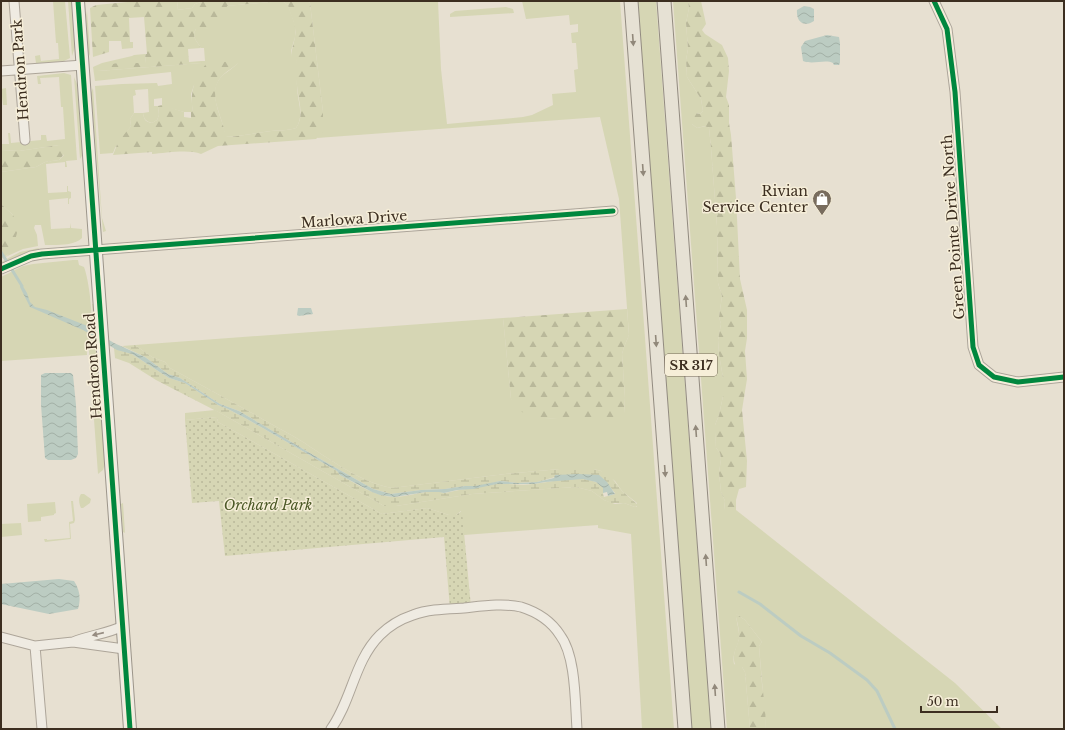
<svg xmlns="http://www.w3.org/2000/svg" width="1065" height="730" viewBox="0 0 1065 730" font-family="'Libre Baskerville',serif">
	<defs>
		<pattern id="forest-firs" width="22" height="20" patternUnits="userSpaceOnUse"><rect width="22" height="20" fill="#d6d6b4"/><path d="M5 1l3.5 6h-7zM16 11l3.5 6h-7z" fill="#b9b89a"/></pattern>
		<pattern id="wetland-marsh" width="20" height="14" patternUnits="userSpaceOnUse"><rect width="20" height="14" fill="#d6d6b4"/><path d="M1 5h8M5 5V1M11 12h8M15 12V8" fill="none" stroke="#b9b89a"/></pattern>
		<pattern id="park-dots" width="8" height="8" patternUnits="userSpaceOnUse"><rect width="8" height="8" fill="#d6d6b4"/><path d="M2 2h.1M6 6h.1" fill="none" stroke="#b9b89a" stroke-width="1.8" stroke-linecap="round"/></pattern>
		<pattern id="water-waves" width="16" height="10" patternUnits="userSpaceOnUse"><rect width="16" height="10" fill="#bcccc2"/><path d="M0 5q4-4 8 0t8 0" fill="none" stroke="#a2b0a6"/></pattern>
	</defs>
	<rect width="100%" height="100%" fill="#e7e0d1"/>
	<!-- green -->
	<path fill="#d6d6b4" d="M53 1H65L70 58 64 61 39 64 36 63 35 56 40 55 41 61 59 59 58 43H56Z
		M68 1H71L75 47 72 56Z
		M178 1H204L195 4 192 8 177 10Z
		M282 1 288 5 295 25V37L291 51V58H297C297 67 296 76 297 86 297 101 305 115 296 128 287 131 279 130 271 131 255 133 241 136 225 137 224 116 204 93 223 75 228 71 233 68 238 63L194 85 191 94 193 112H184L162 106V98L154 99V106H158L159 115 157 120 152 123C145 121 144 119 143 113L149 112 148 89 135 90 136 95 133 96 134 113 130 119 131 126 115 148 113 153 100 154 95 86 122 84 157 83 158 86 172 84 171 72C145 74 120 79 95 81L93 67 102 63 132 56 134 55 145 54 146 63H117L98 71 201 63V61H205L204 48H201C197 41 191 37 196 29 219 28 218 27 226 6Z
		M307 1H438L441 69 447 124 523 117 532 115 553 105 552 94 576 92 574 70 578 69 576 43H572L571 33 578 32V24L570 25 569 15 526 19 522 1H620L674 729H642L631 534 598 528V525L464 535 461 511 456 515H449L427 508 382 514 218 422 217 417 185 420V413L215 410 384 506H396L472 494 576 487 592 491 604 500 615 504 624 503 635 507H637V503L622 491 615 481 601 471 594 469H560L505 474 392 488C355 481 324 454 293 436 252 413 211 390 170 368L165 362 152 357 135 345 503 318 511 399 544 418 566 419 624 413 625 398 622 354 624 347 629 335 619 199 600 117 317 138 323 129V112L310 3Z
		M637 1H656L711 729H692L689 704Z
		M673 1H688L689 8 686 23 688 49 686 60 687 77 701 99 703 111 700 114 697 113 692 124 697 128 706 126 709 128 711 148 717 226 718 283 722 296 719 317 721 324 718 340 719 354 723 378V396L719 415 715 425 716 448 720 453 721 459 719 473 721 492 725 501 724 510H736L955 683 1002 729H766L759 646 762 642 745 620 736 614C736 621 740 631 739 639 737 648 732 654 734 664L740 667H742L745 672 750 729H727Z
		M506 7 513 9 514 13 450 17V14L455 11Z
		M87 11 90 50V56L88 52 86 16Z
		M64 73 71 75 77 160 66 161 67 167H65V162L46 164 48 193 67 192V186H68V191L71 192V198L69 199V204H68V198L49 200 51 229 70 228V223L71 228 82 229V238C74 246 56 245 45 245L41 225H35L34 228 37 235 38 246 23 249 1 259 8 255 13 215 1 204V172L36 167 45 162 59 160 64 155 59 145 19 151 1 150V144H9L8 133H10L11 143 41 140V135H46L47 141 65 139 63 107H61L59 77 40 78 41 84H38L37 76Z
		M74 77 77 84 83 154 80 159Z
		M6 88 7 105H3L1 89Z
		M93 88 102 218 106 231 103 232 91 93Z
		M39 248 38 250 25 253 1 264V262L20 252Z
		M73 260H78L79 265 84 267C90 283 93 321 92 338 92 345 86 345 87 355L1 361V277L23 266 33 264Z
		M92 304H94L106 461 103 470 98 474 89 351 95 341Z
		M81 494H84L91 499 90 503 83 508H81C79 504 78 498 81 494Z
		M71 501H73L75 520 74 523 70 524 71 539 45 542 44 539H47V540L70 538 69 522 73 521Z
		M55 502 56 513 54 514V515L41 517V521L28 522 27 504Z
		M123 503 125 533 123 532 121 504Z
		M21 523 22 535 1 537V524Z"/>
	<!-- forest -->
	<path fill="url(#forest-firs)" d="M138 1H178L177 10 192 8 195 4 204 1H307L310 3 323 112V132L316 139 218 146 201 154C189 149 165 153 152 154V152L113 155 118 142 131 126 130 119 134 113H143C144 119 145 122 152 123L157 120 159 115 158 106 162 105 184 112V117L191 118V112L193 111C189 93 195 76 207 63L240 61C235 67 228 70 223 75 205 93 223 117 226 137 241 136 255 133 271 131 279 130 287 131 296 128 305 115 298 100 297 86 295 76 295 67 297 58H291C291 50 294 44 295 36 297 25 290 15 288 5L282 1 227 6C226 13 221 25 213 28 208 29 201 29 196 29 191 37 197 41 201 48L188 49 189 62 201 61 202 63 98 71 100 67 117 63H146L145 54H147L144 17 129 18 130 42H133V48L122 49 121 41H109V52L93 57 90 8 96 5Z
		M688 1H701L706 24 702 30 705 34 722 45 728 58 729 71 726 97 729 105V123L731 135 736 198 740 279 747 310V338L745 351 747 379 742 410 747 461 746 487 739 489 736 500V510H724L725 501 721 492 719 473 721 459 720 453 716 448 715 432V425L719 415 723 396V378L719 354 718 340 721 324 719 317 722 296 718 283 717 226 711 148 709 128 705 126 697 128 692 124C691 119 691 116 695 113L700 114 703 111 701 99 687 77 686 60 688 49 686 23 689 8Z
		M59 145 64 147 65 153 59 160 45 162 36 167 1 172V150L19 151Z
		M1 204 13 215 18 229 12 252 1 259Z
		M627 309 629 335 624 347 622 354 625 398 624 413 619 418 608 420 585 421 544 418 529 416 517 409 511 399 503 318Z
		M735 613 745 620 762 642 759 646 762 684 765 707 766 729H750L745 672 742 667H736C731 656 736 649 739 639 740 631 737 621 735 613Z"/>
	<!-- wetland -->
	<path fill="url(#wetland-marsh)" d="M135 345 152 357 165 362 170 368C211 390 252 413 293 436 324 454 355 481 392 488L505 474 560 469H594L608 473 622 491 637 504 638 506 635 507 624 503H611L604 500 592 491 576 487 472 494 396 506H384L222 414 156 380 129 363 115 358 114 348 132 354 169 378 185 383 218 405 228 409 247 419 337 471 340 475C357 484 374 496 394 497 405 497 416 493 427 492 431 492 436 491 439 492 443 492 441 493 445 493 462 489 479 487 496 484 508 483 521 486 533 484 552 482 589 471 604 488L603 494 604 497 615 494V493L606 482 596 475H555V477L537 482 518 483 500 481 480 486H465L445 489 421 490 391 494 384 492 373 489 315 456 239 411 220 404 180 378 168 374 145 357 122 346Z"/>
	<!-- park -->
	<path fill="url(#park-dots)" d="M217 417 218 422 382 514 427 508 449 515H456L462 511 471 607 450 609 444 537 225 556 219 501 192 503 185 420Z"/>
	<!-- water -->
	<path fill="url(#water-waves)" d="M804 6 810 7 814 9V21C803 28 796 21 797 10Z
		M827 35 839 37 840 43V63L839 65H834L833 63C825 59 813 65 803 61L801 47 805 41Z
		M21 283 27 293 30 302 35 307 47 310 85 325 114 343 145 357 168 374 180 378 220 404 239 411 315 456 373 489 391 494 421 490 445 489 465 486H475L500 481 518 483 537 482 554 478 555 475 579 474 599 475 607 482 615 494 608 496 607 492 603 493V488L596 482 583 479 545 482 534 484H497L473 489 457 490 444 493 439 492H426L394 497 380 495 372 492 340 475 337 471 247 419 228 409 218 405 185 383 169 378 132 354 117 350 83 330 30 307 20 287Z
		M298 308H311L313 314 299 316 297 315Z
		M45 373H71L73 375 76 405 78 454 76 458 71 460H48L45 458 41 405V375Z
		M59 579 74 581C80 590 81 599 78 609L49 614 1 604V584Z"/>
	<g fill="none" stroke-linecap="round" stroke-linejoin="round">
		<!-- stream -->
		<path stroke="#bcccc2" stroke-width="3" d="M1 252 22 286
			M739 592 760 604 801 636 830 653 867 680 877 691 895 729"/>
		<!-- street casing -->
		<g stroke="#ada599" stroke-width="11">
			<path id="street" d="M14 1 25 140
				M934 1 947 29 955 92 973 347 979 365 994 377 1018 382 1064 377
				M1 71 83 65
				M1 269 31 256 42 254 613 211
				M1 637 35 646 73 642 124 649
				M73 642C90 635 107 634 123 626
				M35 646 42 729
				M331 729C352 700 354 661 380 635 389 626 401 619 413 615 429 609 447 609 464 608 483 606 503 603 521 607 537 612 551 621 560 635 576 656 575 702 577 729"/>
		</g>
		<!-- secondary casing -->
		<g stroke="#9c958a" stroke-width="14">
			<path id="secondary" d="M78 1 130 729"/>
		</g>
		<!-- primary casing -->
		<g stroke="#928b80" stroke-width="15">
			<path id="primary" d="M631 1 685 729
				M664 1 718 729"/>
		</g>
		<!-- street -->
		<use href="#street" stroke="#efebe2" stroke-width="9"/>
		<!-- secondary -->
		<use href="#secondary" stroke="#efebe2" stroke-width="12"/>
		<!-- primary -->
		<use href="#primary" stroke="#e6e1d4" stroke-width="13"/>
		<!-- cycleway casing -->
		<g stroke="#f6eed8" stroke-width="8">
			<path id="cycleway" d="M78 1 130 729
				M934 1 947 29 955 92 973 347 979 365 994 377 1018 382 1064 377
				M1 269 31 256 42 254 613 211"/>
		</g>
		<!-- cycleway -->
		<use href="#cycleway" stroke="#00873e" stroke-width="5"/>
	</g>
	<!-- one-way arrows -->
	<defs><path id="oneway-solid" d="M-6-.8H1V-3.2L6.5 0L1 3.2V.8H-6Z"/></defs>
	<g fill="#91887a">
		<use href="#oneway-solid" transform="translate(633 40) rotate(86)"/>
		<use href="#oneway-solid" transform="translate(643 170) rotate(86)"/>
		<use href="#oneway-solid" transform="translate(686 301) rotate(-94)"/>
		<use href="#oneway-solid" transform="translate(656 341) rotate(86)"/>
		<use href="#oneway-solid" transform="translate(696 431) rotate(-94)"/>
		<use href="#oneway-solid" transform="translate(665 471) rotate(86)"/>
		<use href="#oneway-solid" transform="translate(706 560) rotate(-94)"/>
		<use href="#oneway-solid" transform="translate(715 690) rotate(-94)"/>
	</g>
	<use fill="#968c81" href="#oneway-solid" transform="translate(98 634) rotate(167)"/>
	<!-- icons -->
	<defs>
		<g id="shop-pin" transform="scale(1)"><path d="M0 17L-7.5 6A9.5 9.5 0 1 1 7.5 6Z" fill="#786c5e" stroke="#f6eed8"/><path d="M-5-2.5h2.3a2.7 3.5 0 0 1 5.4 0H5L5.5 6h-11ZM-1.5-2.5h3a1.5 2.3 0 0 0-3 0Z" fill="#fff"/></g>
	</defs>
	<g fill-rule="evenodd">
		<use href="#shop-pin" x="822" y="199"/>
	</g>
	<g text-anchor="middle" dominant-baseline="central" stroke-width="3" stroke-linejoin="round" paint-order="stroke">
		<!-- shield labels -->
		<rect fill="#f6eed8" stroke="#746857" stroke-width="1" x="665" y="354" width="52" height="22" rx="3"/>
		<g font-size="13" font-weight="bold" fill="#3c2e20">
			<text x="691" y="365">SR 317</text>
		</g>
		<!-- street labels -->
		<g font-size="14" fill="#3c2e20" stroke="#f6eed8">
			<text transform="translate(20 70) rotate(-94)">Hendron Park</text>
			<text transform="translate(354 219) rotate(-4)">Marlowa Drive</text>
			<text transform="translate(953 227) rotate(-94)">Green Pointe Drive North</text>
			<text transform="translate(93 366) rotate(-94)">Hendron Road</text>
		</g>
		<!-- poi labels -->
		<g font-size="14" fill="#3c2e20" stroke="#f6eed8" text-anchor="end">
			<text x="808" y="191">Rivian<tspan x="808" dy="16">Service Center</tspan></text>
		</g>
		<!-- park labels -->
		<g font-size="14" font-style="italic" fill="#4c5927" stroke="#f6eed8">
			<text x="268" y="505">Orchard Park</text>
		</g>
	</g>
	<!-- border -->
	<rect width="1065" height="730" fill="none" stroke="#3c2e20" stroke-width="4"/>
	<!-- scale -->
	<path d="M921 706v6h76v-6" fill="none" stroke="#3c2e20" stroke-width="2"/>
	<text x="927" y="706" font-size="12" fill="#3c2e20" stroke="#f6eed8" stroke-width="3" paint-order="stroke">50 m</text>
</svg>
